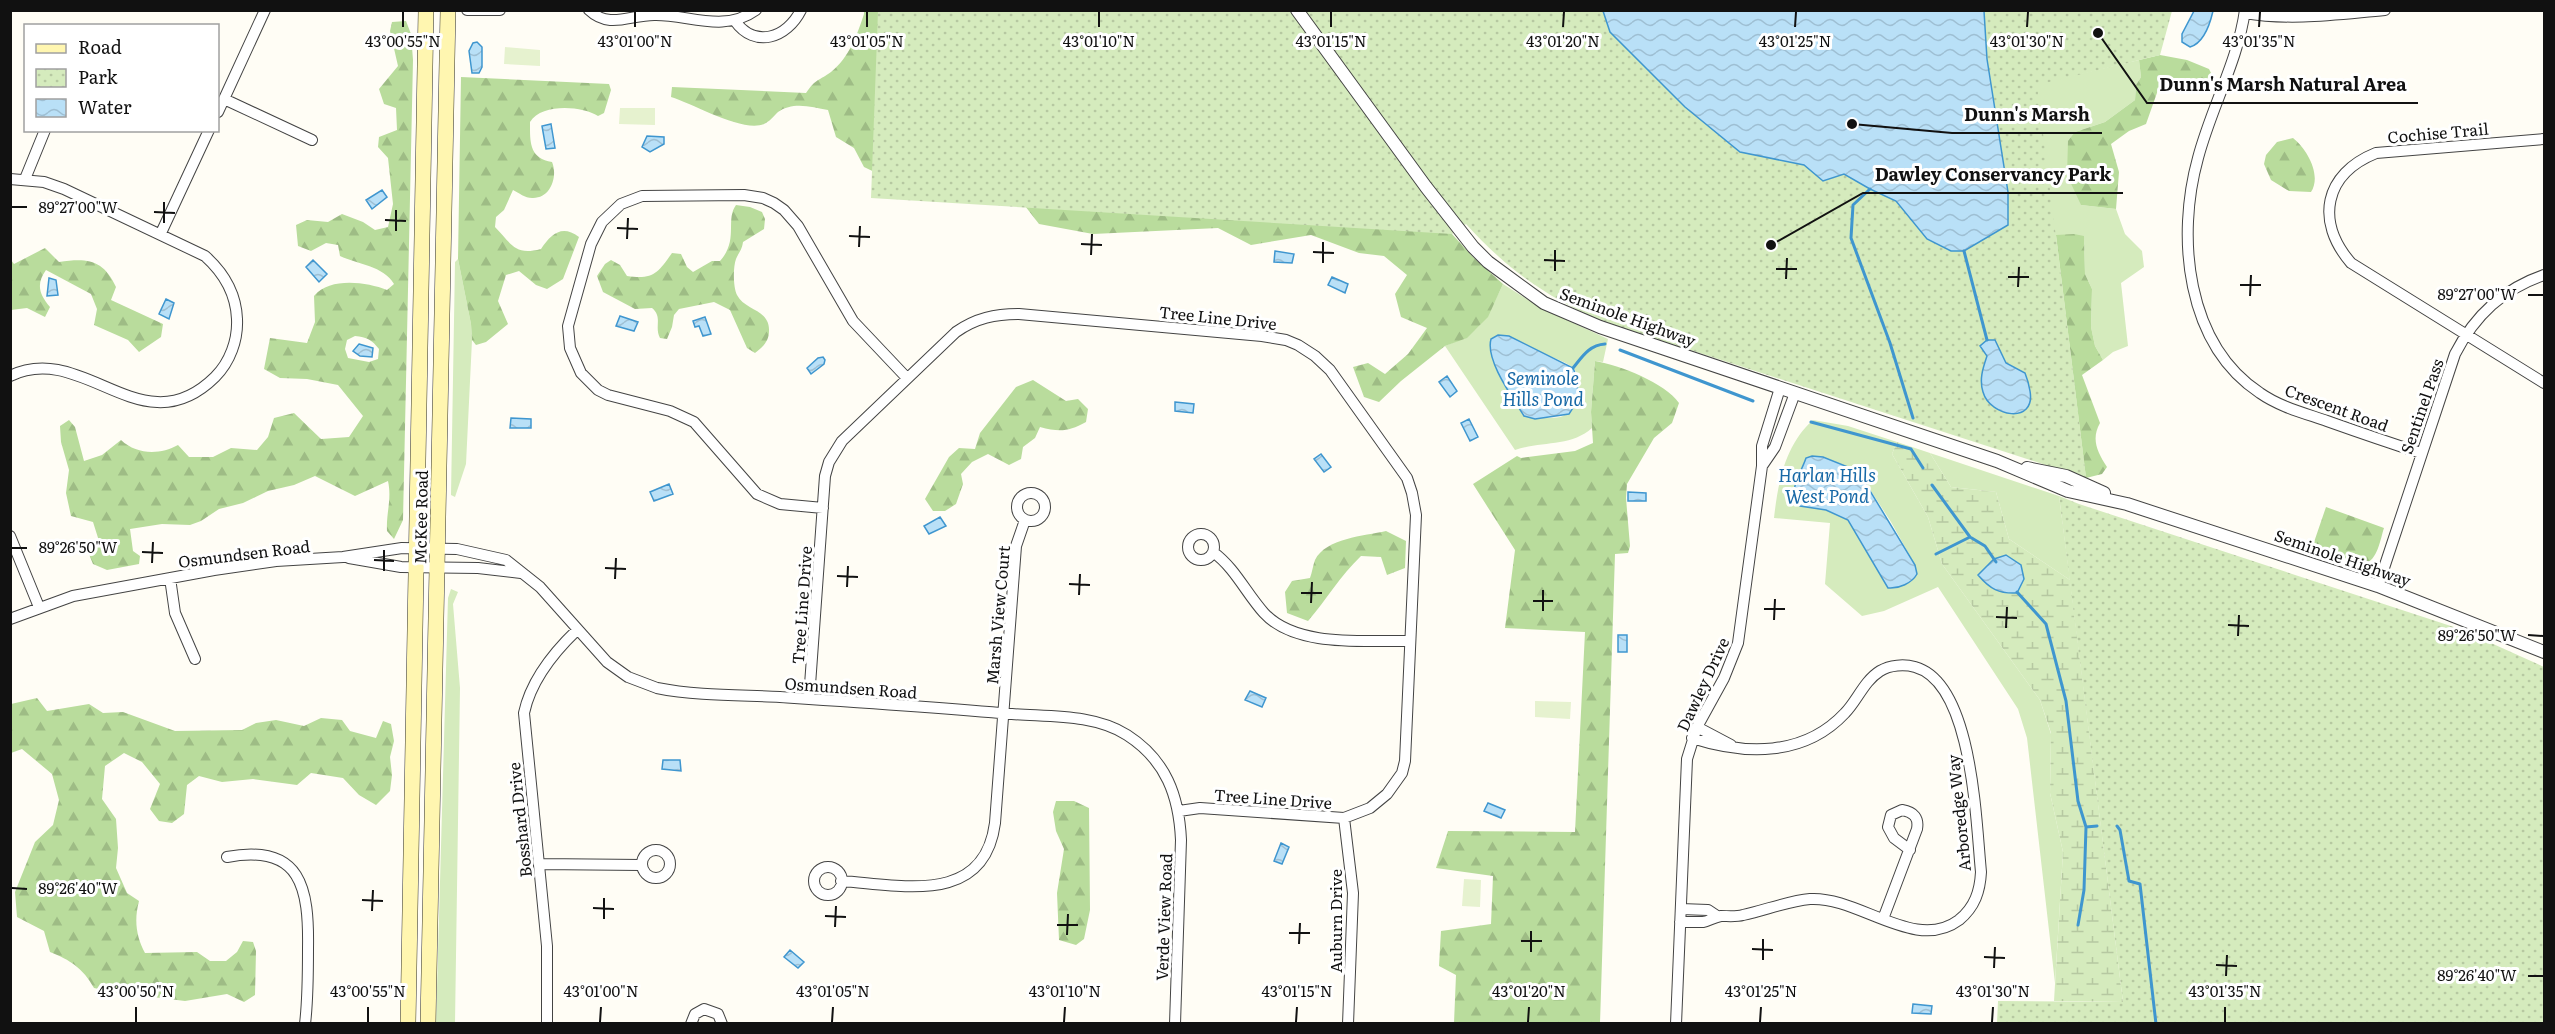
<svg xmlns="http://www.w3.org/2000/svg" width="2555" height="1034" viewBox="0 0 2555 1034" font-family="Literata,serif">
	<defs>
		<pattern id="forest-firs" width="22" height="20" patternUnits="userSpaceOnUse" patternTransform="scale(1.5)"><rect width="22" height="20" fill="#b9dc9c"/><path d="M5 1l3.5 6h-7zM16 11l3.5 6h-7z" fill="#9ebc85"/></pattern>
		<pattern id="wetland-marsh" width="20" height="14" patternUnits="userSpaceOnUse" patternTransform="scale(1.5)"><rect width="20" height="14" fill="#d5ebbd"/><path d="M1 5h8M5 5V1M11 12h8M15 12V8" fill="none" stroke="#b6c8a1"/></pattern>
		<pattern id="park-dots" width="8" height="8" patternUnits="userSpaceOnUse" patternTransform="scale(1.5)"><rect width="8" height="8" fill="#d5ebbd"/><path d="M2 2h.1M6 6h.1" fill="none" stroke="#b6c8a1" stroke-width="1.8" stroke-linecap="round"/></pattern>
		<pattern id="water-waves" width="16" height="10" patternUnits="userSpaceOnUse" patternTransform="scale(1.5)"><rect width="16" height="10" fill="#b9e0f7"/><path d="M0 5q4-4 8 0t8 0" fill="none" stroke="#9ebfd3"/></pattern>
	</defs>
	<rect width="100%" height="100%" fill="#fffdf5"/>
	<!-- grass -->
	<path fill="#d5ebbd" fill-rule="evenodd" d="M2027 11 2037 84 2139 60 2141 77 2136 85 2135 100 2105 122 2075 132 2081 205 2116 209 2125 234 2142 251 2144 267 2121 283 2128 346 2113 352 2103 360 2095 346 2091 327 2092 289 2085 274 2084 237 2056 236 2086 478 2045 465Z
		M458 259 471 324 472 340 466 464 455 497 451 495 455 262Z
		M1503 284 1543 309 1608 339 1603 362 1595 361 1591 412 1592 428C1571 447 1541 441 1515 450L1445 346C1482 332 1487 318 1503 284ZM1542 353C1551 357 1564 361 1572 367 1585 378 1577 409 1563 416 1556 419 1543 417 1535 419Z
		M1813 420 1848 426 1897 442 1892 454 1928 517 1942 564 2040 700 2051 734 2050 793 2063 852 2055 983 2027 738 2018 709 1938 587 1884 611 1862 616 1825 584 1830 523 1774 518C1778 482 1785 445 1813 420ZM1823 457 1858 471 1891 522 1915 565 1917 574 1888 587 1848 520 1826 510 1800 506 1801 472 1807 458Z
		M1930 453 2059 496 2070 580 2009 539 1996 492 1951 487Z
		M451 589 458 592 453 604 460 688 455 1023 436 1024 448 598Z"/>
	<!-- forest -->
	<path fill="url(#forest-firs)" fill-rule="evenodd" d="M864 11H1287L1452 234 1473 257 1503 284 1488 317 1467 338 1445 346 1401 381 1379 402 1364 397 1353 367 1368 363 1385 374 1408 354 1427 328 1401 317 1395 294 1407 275 1384 256 1359 253 1311 235 1251 245 1218 228 1093 234 1039 224 1025 206 933 200 864 167 854 148 836 137 828 110C812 107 793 101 778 112 774 116 769 122 764 124 743 133 694 104 671 97L672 87 806 93C816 78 819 81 831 72 849 58 857 35 864 14Z
		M406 21 411 34 413 60 403 520 394 539 387 531C386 513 392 499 388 481L355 496 315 476 294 485 268 491 243 503 219 509 201 521 190 525 162 524 130 529 133 551 140 556 139 564 107 570 93 564 86 547 99 541 93 522 71 516 66 493 69 470 61 442 60 426 69 420 75 427 84 461 102 455 121 440C137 455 160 455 178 445L189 457H213L231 448 257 450 268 437 274 418 294 413 321 439 349 437 363 416 338 385 307 379 280 378 264 369 270 338 307 343 315 322 314 296C330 277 366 282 387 290L394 284C384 266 357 264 340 256L338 245 326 243 311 251 298 246 296 225 307 220 328 222 342 214 363 222 375 230 388 227 393 204 388 158 378 147 379 137 397 130 396 108 384 104 379 89 398 66 390 31 392 22ZM355 336C367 337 372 340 379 349L378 359 369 362 348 358 345 349 347 340Z
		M2160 55 2187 60 2209 69 2211 73 2206 92 2169 85 2158 90 2146 124 2129 131 2111 144 2119 172 2116 209 2081 205 2067 175 2068 141 2075 132 2105 122 2135 100 2136 85 2141 77 2139 60Z
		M461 77 609 84 611 90 604 113 598 116C582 106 542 103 530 122 530 142 529 158 552 162 558 176 551 199 532 198 525 198 519 193 513 190L504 210 496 217 495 227C512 244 514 256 541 249 551 234 562 224 579 237L563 279 547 289 536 285 519 271 506 275 498 301 508 324 486 342 476 345 472 340 471 324 458 259Z
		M2293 138C2307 149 2322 175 2311 192L2289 191 2271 180 2264 164 2266 155 2277 142Z
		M736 205 750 207 762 212 765 219 764 229 743 242C742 250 739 252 736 259 733 267 733 287 737 295 745 311 770 309 769 331 769 341 763 347 755 353L747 348 730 310 714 302 679 309 674 315 672 327 667 339 660 338C654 327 663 317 652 308L635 309 603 292 597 276 605 264 611 260 620 265 627 276C653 280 658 273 672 253L681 254 687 267 693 272 712 261H720C739 240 725 220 736 205Z
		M2074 234 2084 236 2085 274 2092 289 2091 327 2095 346 2103 360 2082 375 2100 423C2091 439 2097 452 2107 467L2102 474 2086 478 2056 235Z
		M45 248 59 262C87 258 103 259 116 287L111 300 163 324 161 337 139 352 128 340 94 325 97 309 91 294 46 270C36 284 39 294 50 307L45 317 27 308 11 310V260L14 264Z
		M1595 361C1620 365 1665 383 1679 403L1672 423 1654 438 1627 484 1626 498 1630 546 1628 553 1615 554 1600 1023H1454L1456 975 1439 966 1441 931 1491 924 1493 876 1436 868 1448 831 1575 832 1585 632 1505 628 1515 550 1473 484 1517 456 1521 458 1575 451 1593 443 1591 412Z
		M1033 380 1066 401 1078 399 1088 409 1086 422C1068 432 1059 432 1040 427L1035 438 1023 447 1021 459 1009 465 988 454 972 462 961 474 963 484 956 504 945 511H933L925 499 949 457 959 448 975 449 980 433 1016 387Z
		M2326 507 2384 528C2380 540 2378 560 2364 564L2312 548Z
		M1386 531 1406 541 1405 568 1387 575 1381 557 1361 556C1340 576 1327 599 1308 621L1287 613 1285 592 1292 581 1310 578C1312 573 1313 565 1315 560 1326 538 1364 536 1386 531Z
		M37 698 47 711 89 704 103 713 123 712 175 731 242 730 256 723 276 720 304 726 321 718 342 720 350 731 376 738 383 721 391 724 394 741 390 757 392 775 390 791 376 805 359 795 343 778 311 773 297 785 253 779 222 782 199 776 187 785 184 814 172 823 159 821 150 809 160 784 142 762 124 753 105 766 102 799 116 819 118 848 116 868 127 893 139 901C134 920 136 936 145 953L197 952 210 961H226L237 952 243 941 253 942 256 951 255 995 244 1002 227 994 185 1001 113 992 94 988C83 968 70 960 50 952L44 931 17 917 15 892 35 842 53 825 59 800 52 774 22 749 11 753V704Z
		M1056 801H1074L1089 808 1090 910 1084 939 1076 945 1059 940 1057 893 1064 849 1056 831 1053 812Z"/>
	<!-- wetland -->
	<path fill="url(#wetland-marsh)" d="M1897 442 1930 453 1951 487 1996 492 2009 539 2070 580 2123 1002 2054 1001 2063 852 2050 793 2051 733 2040 700 1942 564 1928 517 1892 454Z"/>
	<!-- park -->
	<path fill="url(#park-dots)" d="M878 11H2172L2160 55 2037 85 2086 478 1604 322C1546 297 1509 271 1466 224L1452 234 871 198Z
		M2059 496 2079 504 2460 629 2544 667V1023H1997L1998 1001 2123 1002Z"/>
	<!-- pitch -->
	<path fill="#e6f2cf" d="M505 47 540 50V66L504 64Z
		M620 108H655V125L619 124Z
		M1535 701 1571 702 1570 719 1535 717Z
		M1464 879 1481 880 1480 907 1462 906Z"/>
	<!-- water -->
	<path fill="url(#water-waves)" stroke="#3f96cf" stroke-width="1.5" d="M1603 11H1984L1987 59 2008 192V225L1964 251H1951L1927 239 1896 201 1870 189 1844 174 1823 181 1804 165 1740 152 1685 107 1610 32Z
		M2194 11H2213C2210 24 2204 43 2190 47L2182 42V34Z
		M477 42 482 47V67L479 73H472L469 51 473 43Z
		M551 124 555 148 546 149 542 126Z
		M647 136 664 137V144L650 152 642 147Z
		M382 190 387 197 372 209 366 200Z
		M1275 251 1294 254 1292 263 1274 262Z
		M313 260 327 274 319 282 306 267Z
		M1332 277 1348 284 1345 293 1328 285Z
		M49 278 56 280 58 295 47 296Z
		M166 299 174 303 169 319 159 314Z
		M620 316 638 322 634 331 616 326Z
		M705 317 711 334 703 336 699 326 695 327 693 321Z
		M1498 335 1509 336 1573 368C1580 383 1579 401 1569 414L1535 419 1524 416C1513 398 1485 360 1491 339Z
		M1987 340H1995L2006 363 2025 373C2027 378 2029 385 2030 391 2036 425 1990 417 1983 392 1979 379 1983 368 1987 356L1980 346Z
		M359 344 373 348 372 357 360 356 353 351Z
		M823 357 825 360 824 364 811 374 807 368 818 358Z
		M1447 376 1457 391 1450 397 1439 382Z
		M1175 402 1194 404 1193 413 1175 411Z
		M511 418 531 419V428H510Z
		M1469 419 1478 437 1470 441 1461 423Z
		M1321 454 1331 467 1324 472 1314 459Z
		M1812 456 1823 457 1858 471 1915 565 1917 574C1912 583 1899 589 1888 588L1848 520 1826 510 1800 506C1787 489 1800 476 1806 458Z
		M669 484 673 494 654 501 650 492Z
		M1628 492 1646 493V501H1628Z
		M940 517 946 526 929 534 924 526Z
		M2006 555 2021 565 2024 579 2017 593C1999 594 1990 589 1978 575L1994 559Z
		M1618 635H1627V652H1618Z
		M1250 691 1266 698 1262 707 1245 700Z
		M663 760H680L681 771 662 769Z
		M1488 803 1505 810 1501 818 1484 811Z
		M1281 843 1289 847 1282 864 1274 861Z
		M790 950 804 962 798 968 784 957Z
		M1913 1004 1932 1006 1931 1014 1912 1013Z"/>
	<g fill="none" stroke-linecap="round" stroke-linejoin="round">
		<!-- stream -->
		<path stroke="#3f96cf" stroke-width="3" d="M1870 189 1853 205 1851 238 1890 343 1913 418
			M1964 251 1987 340
			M1620 350 1753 401
			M1573 368C1582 357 1589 345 1605 344
			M1811 422 1911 449 1923 468
			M1932 485 1970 537 1985 546 1996 562
			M1936 554 1970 537
			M2017 592 2046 624 2066 701 2078 801 2086 827 2097 826
			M2117 826 2120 830 2129 881 2140 884 2156 1024
			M2078 925 2084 890 2086 827"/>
		<!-- minor casing -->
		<g stroke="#444" stroke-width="12">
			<path id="minor" d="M467 10H500
				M589 10C610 30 631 14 656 15 690 15 724 33 756 10
				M2245 10C2238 61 2211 108 2198 158 2176 237 2186 344 2260 393 2280 407 2304 413 2327 421 2358 432 2390 443 2421 453
				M2245 13C2292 21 2338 14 2385 10
				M735 21C755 49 787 38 801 10
				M224 99 312 140
				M218 112 265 10
				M2544 139 2376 153C2324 174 2315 221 2351 263L2544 383
				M10 179 44 182 64 189 205 256C224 273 236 293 237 319 238 340 230 362 215 377 142 449 84 340 10 376
				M25 179 45 130
				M161 233 209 130
				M1762 466 1775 447 1795 393
				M1017 507a14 14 0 1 1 28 0a14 14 0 1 1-28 0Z
				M823 508 780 504 757 494 694 422 670 411 608 395 598 390 581 373 570 348 568 326 591 244 602 222 621 204 642 196 744 195 763 198 774 203 784 210 798 226 853 321 906 377
				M1188 547a13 13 0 1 1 26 0a13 13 0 1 1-26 0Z
				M10 536 39 607
				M1213 552C1235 568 1246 593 1264 613 1296 648 1365 640 1410 641
				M349 558 401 567 478 568 521 573
				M170 578 175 613 195 659
				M2378 586 2455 354C2475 315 2503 289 2544 275
				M10 619 73 596 214 570 276 561 343 557 402 548 457 549 506 560 540 587 607 662 628 677 657 688C697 696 740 695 780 697 857 702 935 707 1012 714 1050 717 1094 714 1127 735 1166 760 1179 796 1181 840L1175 1024
				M809 699 825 476 829 462 842 441 956 332C976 318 995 314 1019 314L1262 336 1286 340 1298 345 1315 356 1330 370 1407 478 1412 493 1416 515 1405 761 1402 773 1387 794 1370 808 1344 818 1200 808 1179 811
				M1697 727 1731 745
				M1344 818 1353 893 1348 1024
				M642 864a14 14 0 1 1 28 0a14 14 0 1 1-28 0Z
				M227 857C302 843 309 889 308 949 308 974 308 999 305 1024
				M539 864 641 865
				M814 881a14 14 0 1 1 28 0a14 14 0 1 1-28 0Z
				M841 881C902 885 984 906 995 823L1016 546 1025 520
				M1681 909 1708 910 1717 916
				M1883 919 1917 829C1919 818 1914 812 1902 810L1891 815 1888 827 1894 838 1910 850
				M1680 922C1688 922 1696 922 1703 922 1709 921 1714 917 1721 916 1728 916 1736 917 1743 915 1766 910 1788 901 1810 899 1859 896 1915 953 1959 920 1975 907 1980 891 1981 872 1976 823 1973 683 1915 667 1904 664 1890 665 1880 671 1864 681 1857 701 1845 713 1804 757 1745 755 1692 738
				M547 1024V946L524 713C531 680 553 653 577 630
				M691 1024 695 1014 704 1009 718 1014 722 1024
				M1676 1024 1687 759 1697 727 1724 678 1738 643 1762 466V446L1780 388"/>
		</g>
		<!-- tertiary casing -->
		<g stroke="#444" stroke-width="14">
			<path id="tertiary" d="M1297 10 1426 187 1473 247 1488 262 1544 303 1600 327 1997 461 2068 491 2127 504 2378 586 2544 652
				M2027 468 2066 476 2104 493"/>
		</g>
		<!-- secondary casing -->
		<g stroke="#333" stroke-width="16">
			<path id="secondary" d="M408 1024 426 10
				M428 1024 448 10"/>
		</g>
		<!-- minor -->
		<use href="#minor" stroke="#fff" stroke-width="10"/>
		<!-- tertiary -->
		<use href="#tertiary" stroke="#fff" stroke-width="12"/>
		<!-- secondary -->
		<use href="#secondary" stroke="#fff6b0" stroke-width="15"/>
	</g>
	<!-- ticks -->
	<path fill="none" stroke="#111" stroke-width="2" d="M403 27V12M635 27V12M867 27V12M1099 27V12M1331 27V12M1563 27 1564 12M1795 27 1796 12M2027 27 2028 12M2259 27 2260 12M12 207H27M154 212 175 213M385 220 406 221M164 223V202M617 228 638 229M396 231V210M849 236 870 237M627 239 628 218M1081 244 1102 245M859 247 860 226M1313 252 1334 253M1091 255 1092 234M1544 260 1565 261M1323 263V242M1776 269H1797M1555 271V250M2008 277H2029M1786 279 1787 258M2240 285H2261M2018 287 2019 267M2528 295H2543M2250 296 2251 275M12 548H27M142 552 163 553M374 560 394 561M152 563 153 542M605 568 626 569M384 571V550M837 576 858 577M615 579 616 558M1069 584 1090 585M847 587 848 566M1301 593H1322M1079 595 1080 574M1533 601H1553M1311 603 1312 582M1764 609H1785M1543 611V590M1996 617 2017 618M1774 620 1775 599M2228 625 2249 626M2006 628 2007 607M2528 635 2543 636M2238 636 2239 615M12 888 27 889M362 900 383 901M593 908 614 909M372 911 373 890M825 916 846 917M604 919V898M1057 925H1078M835 927 836 906M1289 933H1310M1067 935 1068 914M1521 941H1542M1299 944 1300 923M1752 949 1773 950M1531 952V931M1984 957 2005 958M1763 960V939M2216 965 2237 966M1994 968 1995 947M2226 976 2227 955M2528 976H2543M136 1022V1007M368 1022V1007M600 1022 601 1007M832 1022 833 1007M1064 1022 1065 1007M1296 1022 1297 1007M1528 1022 1529 1007M1760 1022 1761 1007M1992 1022 1993 1007M2225 1022V1007"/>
	<g text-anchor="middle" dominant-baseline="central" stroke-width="6" stroke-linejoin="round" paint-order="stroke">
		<!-- street labels -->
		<g font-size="16" fill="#111" stroke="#fff">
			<text transform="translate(2438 132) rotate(-5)">Cochise Trail</text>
			<text transform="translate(1628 316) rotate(20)">Seminole Highway</text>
			<text transform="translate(1218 317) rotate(6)">Tree Line Drive</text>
			<text transform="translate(2421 406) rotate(-71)">Sentinel Pass</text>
			<text transform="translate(2337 407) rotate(20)">Crescent Road</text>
			<text transform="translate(420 517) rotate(-89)">McKee Road</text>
			<text transform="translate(244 553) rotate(-7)">Osmundsen Road</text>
			<text transform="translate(2343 557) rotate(19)">Seminole Highway</text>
			<text transform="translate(801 605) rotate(-86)">Tree Line Drive</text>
			<text transform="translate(997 615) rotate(-85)">Marsh View Court</text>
			<text transform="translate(1702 684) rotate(-65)">Dawley Drive</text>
			<text transform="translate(851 687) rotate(4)">Osmundsen Road</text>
			<text transform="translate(1273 798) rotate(4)">Tree Line Drive</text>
			<text transform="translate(1958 813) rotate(-96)">Arboredge Way</text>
			<text transform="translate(519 820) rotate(-96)">Bosshard Drive</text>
			<text transform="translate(1163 917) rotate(-88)">Verde View Road</text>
			<text transform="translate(1335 921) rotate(-90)">Auburn Drive</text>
		</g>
		<!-- water labels -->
		<g font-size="18" font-style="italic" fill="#1768a6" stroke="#fff">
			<text x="1543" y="377">Seminole<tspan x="1543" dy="21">Hills Pond</tspan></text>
			<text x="1827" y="474">Harlan Hills<tspan x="1827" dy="21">West Pond</tspan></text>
		</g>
	</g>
	<g font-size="15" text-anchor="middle" fill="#111" stroke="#fff" stroke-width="6" stroke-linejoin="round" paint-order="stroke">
		<text x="403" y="47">43°00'55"N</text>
		<text x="635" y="47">43°01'00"N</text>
		<text x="867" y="47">43°01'05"N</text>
		<text x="1099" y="47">43°01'10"N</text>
		<text x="1331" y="47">43°01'15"N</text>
		<text x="1563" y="47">43°01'20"N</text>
		<text x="1795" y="47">43°01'25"N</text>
		<text x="2027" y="47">43°01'30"N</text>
		<text x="2259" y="47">43°01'35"N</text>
		<text x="78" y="213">89°27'00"W</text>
		<text x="2477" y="300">89°27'00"W</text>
		<text x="78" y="553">89°26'50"W</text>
		<text x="2477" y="641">89°26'50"W</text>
		<text x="78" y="894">89°26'40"W</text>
		<text x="2477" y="981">89°26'40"W</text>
		<text x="136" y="997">43°00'50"N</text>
		<text x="368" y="997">43°00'55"N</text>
		<text x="601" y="997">43°01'00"N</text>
		<text x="833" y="997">43°01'05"N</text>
		<text x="1065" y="997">43°01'10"N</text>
		<text x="1297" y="997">43°01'15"N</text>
		<text x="1529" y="997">43°01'20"N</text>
		<text x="1761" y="997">43°01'25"N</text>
		<text x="1993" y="997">43°01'30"N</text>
		<text x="2225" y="997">43°01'35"N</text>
	</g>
	<!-- callouts -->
	<path fill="none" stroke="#111" stroke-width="2" d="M2098 33L2147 103H2418M1852 124L1952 133H2102M1771 245L1863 193H2123"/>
	<g fill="#111" stroke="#fff" stroke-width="2">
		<circle cx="2098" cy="33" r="6"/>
		<circle cx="1852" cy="124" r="6"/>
		<circle cx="1771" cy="245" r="6"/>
	</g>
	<g font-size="18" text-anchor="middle" font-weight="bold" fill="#111" stroke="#fff" stroke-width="6" stroke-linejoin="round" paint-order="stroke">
		<text x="2283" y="91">Dunn's Marsh Natural Area</text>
		<text x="2027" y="121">Dunn's Marsh</text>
		<text x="1993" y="181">Dawley Conservancy Park</text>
	</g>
	<!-- border -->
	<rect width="2555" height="1034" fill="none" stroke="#111111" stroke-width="24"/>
	<!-- legend -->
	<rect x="24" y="24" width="195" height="108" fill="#ffffff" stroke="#a0a0a0" stroke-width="1.5"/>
	<rect x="36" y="44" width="30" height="9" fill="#fff6b0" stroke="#a0a0a0" stroke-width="1.5"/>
	<text x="78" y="54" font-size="18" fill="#111111">Road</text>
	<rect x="36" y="69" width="30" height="18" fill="url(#park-dots)" stroke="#a0a0a0" stroke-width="1.5"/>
	<text x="78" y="84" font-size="18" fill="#111111">Park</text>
	<rect x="36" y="99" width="30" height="18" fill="url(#water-waves)" stroke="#a0a0a0" stroke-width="1.5"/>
	<text x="78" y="114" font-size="18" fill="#111111">Water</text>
</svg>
